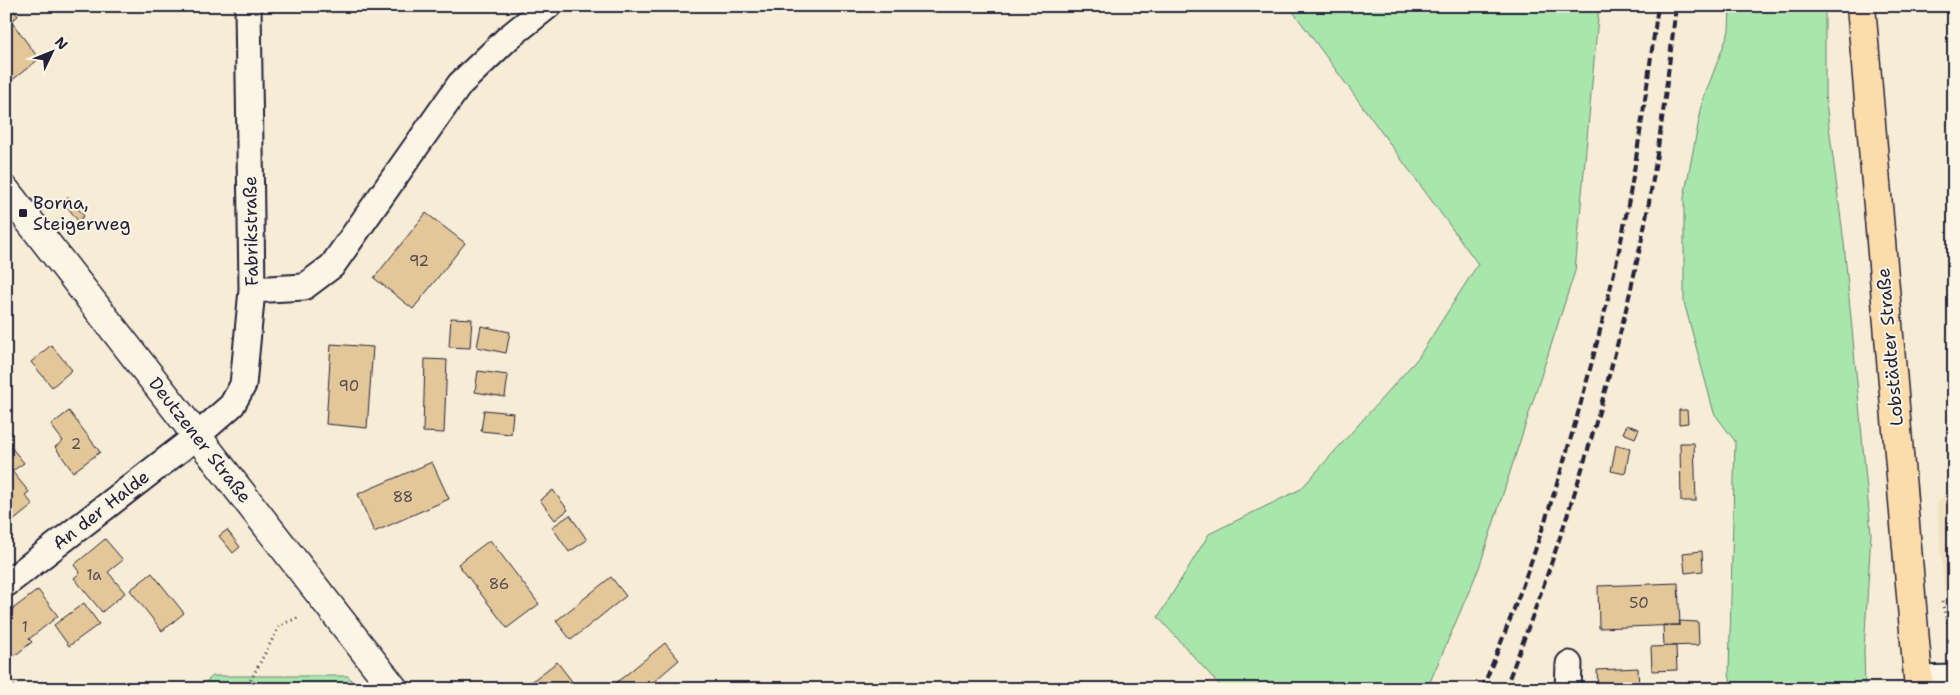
<svg xmlns="http://www.w3.org/2000/svg" width="1960" height="695" viewBox="0 0 1960 695" font-family="'Shantell Sans',sans-serif">
	<rect width="100%" height="100%" fill="#f7ecd6"/>
	<filter id="ink" filterUnits="userSpaceOnUse"><feTurbulence type="fractalNoise" baseFrequency=".02" numOctaves="2"/><feDisplacementMap in="SourceGraphic" scale="10" xChannelSelector="R" yChannelSelector="G"/><feConvolveMatrix kernelMatrix="1 2 1 2 8 2 1 2 1" color-interpolation-filters="sRGB"/></filter>
	<g filter="url(#ink)">
		<!-- built -->
		<path fill="#f1e1c3" d="M1954 487V617L1944 591 1937 503Z"/>
		<!-- green -->
		<path fill="#a9e6ac" stroke="#668474" d="M1289 6H1599L1575 271 1479 568 1427 689H1223L1158 617 1209 534 1301 489 1418 358 1478 264Z
			M1730 6H1825V95L1844 243 1871 533 1864 650 1865 689H1732L1729 674 1735 441 1714 413 1684 302V197L1703 100 1729 31Z
			M213 676H348L358 689H197Z"/>
		<!-- building -->
		<path fill="#e4c798" stroke="#22223b" d="M6 6H11L18 16 11 21 39 59 6 85Z
			M69 197 84 216 78 221 63 201Z
			M426 213 465 243 413 309 374 278Z
			M451 318 472 319 470 348 449 347Z
			M481 326 510 332 506 353 477 347Z
			M331 344 373 347 367 428 326 424Z
			M51 345 72 370 52 387 31 362Z
			M425 359 447 360 444 433 423 432Z
			M478 371 508 375 505 397 475 392Z
			M484 410 513 413 511 434 481 431Z
			M1679 410H1687L1688 423 1679 424Z
			M69 411 100 452 73 472 55 447 63 441 51 425Z
			M1627 425 1639 429 1635 438 1623 433Z
			M6 441 24 463 12 471 6 464Z
			M1680 443H1694L1696 501H1681Z
			M1616 445 1630 448 1625 474 1611 471Z
			M432 462 449 499 374 532 358 494Z
			M6 464 29 492 25 495 33 505 8 525 6 523Z
			M553 490 568 510 555 520 540 500Z
			M570 515 587 540 569 552 552 527Z
			M227 530 240 547 233 553 219 536Z
			M105 539 123 560 108 572 125 593 102 612 74 578 80 573 74 565Z
			M490 540 539 604 507 628 458 564Z
			M1702 551 1703 571 1685 573 1683 553Z
			M152 573 184 613 162 631 130 590Z
			M611 577 626 596 571 640 556 621Z
			M1678 583 1680 625 1599 628 1598 586Z
			M38 590 58 616 29 639 32 642 9 660 6 657V614Z
			M84 603 99 624 69 646 54 625Z
			M1679 621 1698 622 1699 645 1664 646 1663 625H1680Z
			M665 643 679 660 645 689H612L611 687Z
			M1676 646 1677 670 1652 671 1651 647Z
			M557 662 578 689H522Z
			M1638 668 1639 689H1598L1597 670Z
			M6 675 17 689H6Z"/>
		<g fill="none" stroke-linecap="round" stroke-linejoin="round">
			<!-- minor casing -->
			<g stroke="#22223b" stroke-width="29">
				<path id="minor" d="M252 290 304 287 332 266 460 84 509 37 548 6
					M6 584 197 436 232 405 243 385 252 290 248 6
					M1918 679 1954 678
					M1568 689 1569 664"/>
			</g>
			<!-- secondary casing -->
			<g stroke="#22223b" stroke-width="31">
				<path id="secondary" d="M6 191 394 689"/>
			</g>
			<!-- primary casing -->
			<g stroke="#22223b" stroke-width="31">
				<path id="primary" d="M1861 6 1919 689"/>
			</g>
			<!-- path -->
			<path stroke="#22223b" stroke-width="3" stroke-dasharray="1 4" stroke-linecap="butt" d="M1942 602 1948 624 1954 632
				M246 689 280 625 300 617"/>
			<!-- minor -->
			<use href="#minor" stroke="#fcf5e5" stroke-width="25"/>
			<!-- secondary -->
			<use href="#secondary" stroke="#fcf5e5" stroke-width="28"/>
			<!-- primary -->
			<use href="#primary" stroke="#fddcac" stroke-width="28"/>
			<!-- rail -->
			<path stroke="#22223b" stroke-width="4" stroke-dasharray="8 4" stroke-linecap="butt" d="M1482 689C1540 552 1583 408 1616 264 1635 179 1646 92 1658 6
				M1505 689C1562 542 1610 392 1642 238 1658 161 1667 84 1676 6"/>
		</g>
	</g>
	<!-- markers -->
	<rect fill="#22223b" stroke="#fcf5e5" stroke-width="2" x="18" y="208" width="10" height="10" rx="2.5"/>
	<g text-anchor="middle" dominant-baseline="central" stroke-width="4" stroke-linejoin="round" paint-order="stroke">
		<!-- number labels -->
		<g font-size="15" fill="#524b52">
			<text x="419" y="261">92</text>
			<text x="349" y="386">90</text>
			<text x="76" y="444">2</text>
			<text x="403" y="497">88</text>
			<text x="94" y="575">1a</text>
			<text x="499" y="584">86</text>
			<text x="1639" y="603">50</text>
			<text x="25" y="627">1</text>
		</g>
		<!-- poi labels -->
		<g font-size="18" fill="#22223b" stroke="#fcf5e5" text-anchor="start">
			<text x="33" y="203">Borna,<tspan x="33" dy="21">Steigerweg</tspan></text>
		</g>
		<!-- street labels -->
		<g font-size="18" fill="#22223b" stroke="#fcf5e5">
			<text transform="translate(251 231) rotate(-91)">Fabrikstraße</text>
			<text transform="translate(1890 347) rotate(-95)">Lobstädter Straße</text>
			<text transform="translate(200 440) rotate(52)">Deutzener Straße</text>
			<text transform="translate(101 510) rotate(-38)">An der Halde</text>
		</g>
	</g>
	<!-- margin -->
	<rect width="1960" height="695" fill="none" stroke="#fcf5e5" stroke-width="25"/>
	<rect x="12" y="12" width="1935" height="670" fill="none" stroke="#22223b" stroke-width="2" filter="url(#ink)"/>
	<!-- north arrow -->
	<g transform="translate(52 52) rotate(47)" stroke="#fcf5e5" stroke-width="4" paint-order="stroke">
	<path d="M0-4L9 19L0 12L-9 19Z" fill="#22223b"/>
	<text y="-8" font-size="14" font-weight="bold" text-anchor="middle" fill="#22223b">N</text>
	</g>
</svg>
